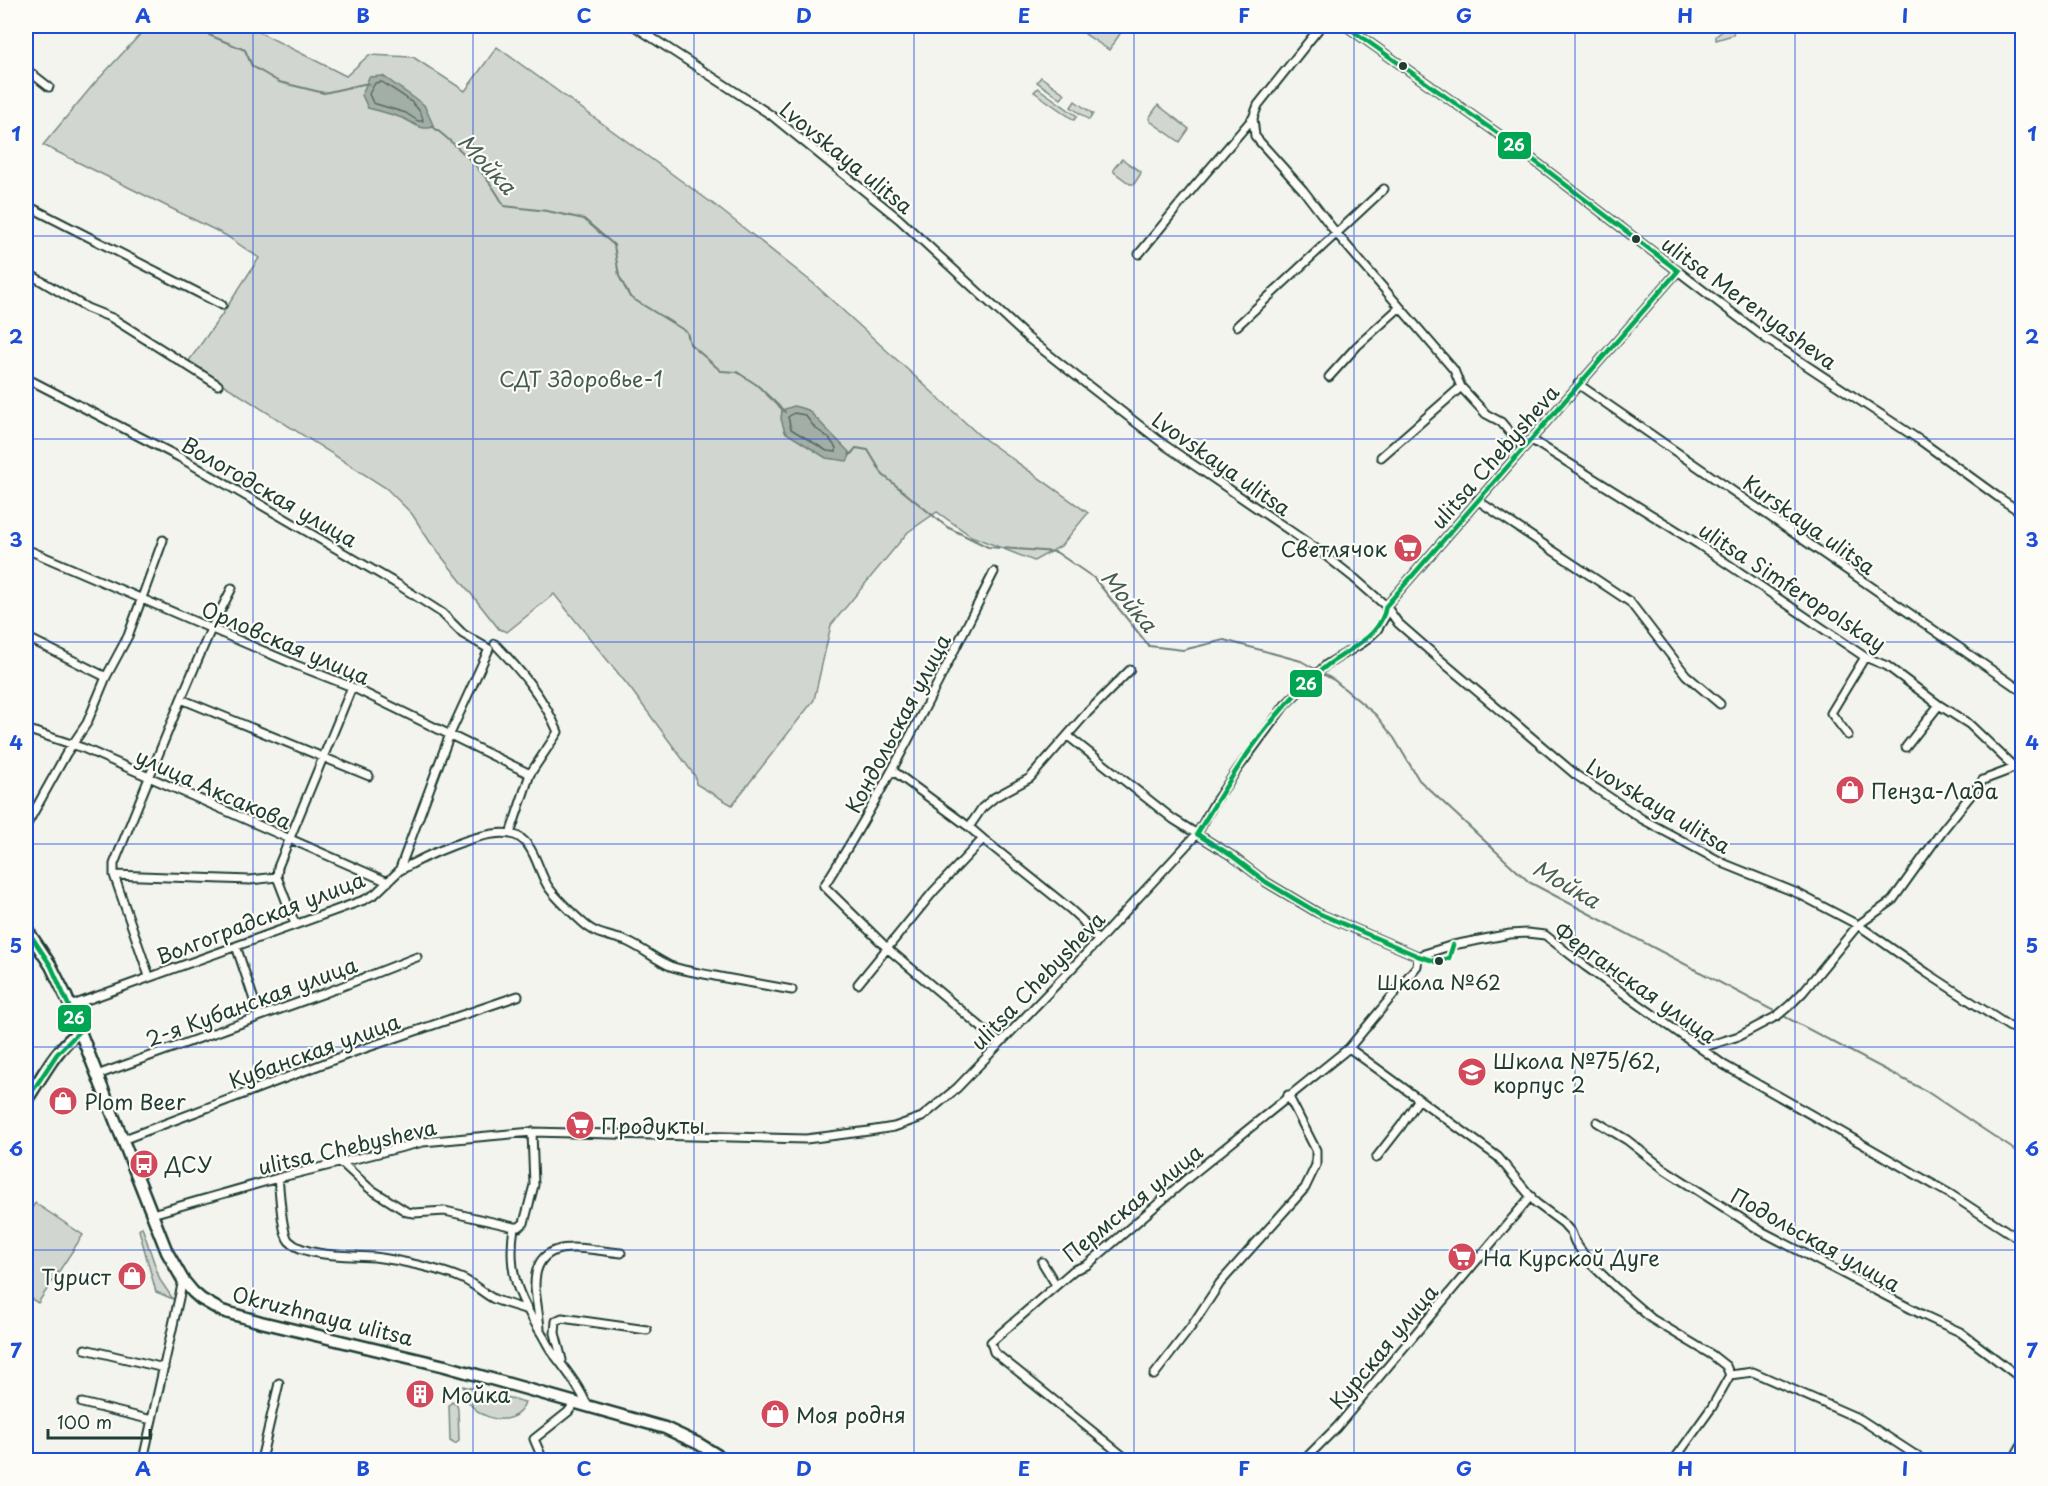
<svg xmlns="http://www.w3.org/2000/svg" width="2048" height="1486" viewBox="0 0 2048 1486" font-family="'Playpen Sans',sans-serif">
	<rect width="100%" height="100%" fill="#f4f4ef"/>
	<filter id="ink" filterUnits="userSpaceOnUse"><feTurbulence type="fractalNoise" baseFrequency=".0167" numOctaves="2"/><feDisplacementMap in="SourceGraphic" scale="12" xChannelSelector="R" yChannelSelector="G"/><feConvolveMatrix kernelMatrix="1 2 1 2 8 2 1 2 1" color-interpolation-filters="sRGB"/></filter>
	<g filter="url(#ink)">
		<!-- green -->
		<path fill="#d1d6d1" stroke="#788a82" stroke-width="1.5" d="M148 26H247L346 76 369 55 413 57 465 91 497 47 716 206 813 283 979 435 1088 513 1061 546 1034 561 971 536 937 512 908 532 831 625 814 700 732 805 696 784 695 776 630 688 554 594 507 632 499 629 430 542 412 514 386 488 188 362 221 316 259 258 225 235 43 145 93 85Z
			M1091 26H1114L1122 31 1109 50 1085 34Z
			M1729 26 1734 29 1733 35 1716 40V36Z
			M1041 77 1065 94 1061 99 1037 82Z
			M1038 88 1077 116 1074 120 1034 92Z
			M1075 101 1093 114 1089 120 1071 107Z
			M1158 105 1189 129 1180 142 1150 121 1149 118Z
			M1122 159 1141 172 1140 175 1134 184H1130L1114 172V168Z
			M35 1203 83 1235 38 1303 30 1298 26 1250V1217Z
			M142 1227 160 1280 173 1299 156 1292 139 1230Z
			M463 1386 525 1402C515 1434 464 1417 463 1386Z
			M452 1402 457 1405 458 1410 459 1441 455 1444 450 1441 449 1405Z"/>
		<!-- water -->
		<path fill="#a3aea7" stroke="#6e8179" stroke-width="1.5" d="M383 76 424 105 434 127C420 131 415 123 402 118 391 114 379 111 368 108L362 95 369 77Z
			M794 406 808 410 851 454 847 461 826 458 785 432 781 419 782 410Z"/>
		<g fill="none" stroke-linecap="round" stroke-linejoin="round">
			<!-- shore -->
			<path stroke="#546a62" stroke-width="1.5" d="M382 82C395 91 422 104 423 121H418L406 113 373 103 369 94 375 83Z
				M794 413 805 415 815 428 829 438 836 448V452L827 451 791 429 788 417Z"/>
			<!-- stream -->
			<path stroke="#6e8179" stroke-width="2" d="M209 26V35L245 50 252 66 279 82 324 93 368 83 370 85
				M432 126C459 147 489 176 504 206L547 211 584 219 614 245 619 276 630 297 687 332 690 344 721 371 737 372 757 385 785 412
				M849 454H851L856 448 868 450 883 475 947 527 988 547 1056 552 1094 578 1149 646 1183 650 1224 640 1301 661 1317 670
				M1321 673 1334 680 1376 715 1394 738 1419 780 1529 882 1926 1091 2022 1155"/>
			<!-- minor casing -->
			<g stroke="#1f3d34" stroke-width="11">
				<path id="minor" d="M634 26 771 115 899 219 1028 338 1062 365 1166 446 1321 552 1354 578 1386 606 1398 623 1438 658 1576 775 1642 819 1725 864 1797 893 1858 925 1927 973 2010 1027 2022 1031
					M1346 26 1514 145 1765 338 1921 441 1998 497 2022 513
					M26 69 49 87
					M1253 118 1255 136 1260 142 1303 190 1336 233 1454 370 1461 387 1486 414 1501 422 1523 448
					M26 205 222 305
					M1139 254 1193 188 1253 118 1258 105 1321 26
					M26 272 87 308 112 318 218 385
					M1237 326 1384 189
					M1329 377 1357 346 1399 308
					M26 378 179 457 397 584 442 613 463 634 489 649 450 734 399 871 375 894 364 900 70 1006
					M1578 384 2022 691
					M1532 440 1698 544 1865 657 1887 666 1939 705 1969 724 2014 767 2022 777
					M1381 457 1461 387
					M1477 500 1630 602 1686 675 1720 704
					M26 549 296 665 352 687 530 774
					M994 572C940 678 888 786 824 886L887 948 1000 1043
					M26 637 106 677
					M495 644C521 671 544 698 558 732L530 774 510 834
					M181 699 369 776
					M26 729 83 748 388 882
					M1848 735 1831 713 1865 657
					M1068 736 1173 819 1232 856 1266 882 1318 913 1418 956 1453 945 1510 934 1527 933 1545 935 1585 966 1724 1065 1950 1194 2022 1241
					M1906 747 1939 705
					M892 770 969 827
					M26 826 66 754 87 723 106 677 128 636 163 540
					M983 839 1070 909 1082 920 1098 941
					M399 871C423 857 484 828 511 834 535 839 537 871 549 888 558 900 570 911 581 921 598 937 607 934 626 941 642 948 655 959 670 966 684 971 700 973 715 976 740 981 766 985 792 990
					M114 875 250 880 277 877
					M295 924 277 877 278 867 352 687
					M236 946 259 1015
					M149 976 114 875V864L181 699 211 629 232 588
					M858 984 933 892 983 839 969 827 982 808 995 797 1030 778 1086 714 1130 670
					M1349 1048 1498 1157 1536 1203 1563 1223 1571 1232 1575 1242 1589 1262 1616 1288 1652 1319 1712 1355 1726 1366 1730 1375
					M1701 1048 1739 1036 1777 1016 1790 1005 1803 992 1858 925 1892 901 1942 831 1983 780 2007 771 2014 767 2022 756
					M97 1075 325 993 417 957
					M1597 1122 1627 1140 1664 1169 1761 1231 1923 1315 1960 1332 2022 1379
					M122 1140 354 1052 518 996
					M1376 1158 1401 1126 1419 1099
					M342 1163 369 1188 407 1212 414 1213 445 1211 514 1227H519L524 1223 534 1185 532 1132
					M278 1178C280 1191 281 1232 289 1241 306 1258 351 1255 374 1257 398 1260 441 1269 463 1279 474 1284 483 1293 494 1299 504 1303 515 1306 525 1309
					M152 1214 278 1178 423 1142 532 1132 806 1139 869 1131 894 1127 922 1117 957 1088 1098 941 1197 834 1215 802 1237 770 1285 705 1326 665 1364 642 1377 630 1386 615V606L1678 271
					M514 1227C507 1272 518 1296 541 1333 545 1339 548 1347 553 1353 566 1370 579 1386 588 1407
					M1042 1262 1056 1285
					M540 1329C539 1315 536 1301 535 1287 534 1233 585 1250 621 1253
					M85 1349 164 1368
					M562 1360 555 1333 556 1321 562 1318 647 1330
					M1154 1375 1191 1327 1220 1283 1305 1188 1316 1165V1150L1288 1095
					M82 1403 152 1420
					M26 1459 34 1460
					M143 1460 183 1280
					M261 1460 279 1383
					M543 1460 534 1439 568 1412 575 1403
					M1128 1460 994 1352 991 1342 1074 1270 1087 1265 1189 1177 1349 1048 1417 966 1418 956
					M1304 1460 1337 1427 1531 1196
					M1674 1460 1712 1407 1730 1375 1753 1372 1860 1419 1923 1460
					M2013 1460 2022 1444"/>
			</g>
			<!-- secondary casing -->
			<g stroke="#1f3d34" stroke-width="15">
				<path id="secondary" d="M26 1101C42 1077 56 1048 80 1031"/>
			</g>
			<!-- primary casing -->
			<g stroke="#1f3d34" stroke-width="15">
				<path id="primary" d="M26 928 51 966 66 996 167 1252 183 1280 193 1292 201 1299 222 1311 261 1322 445 1366 665 1428 699 1444 725 1460"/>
			</g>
			<!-- minor -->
			<use href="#minor" stroke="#fdfcf7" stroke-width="7"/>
			<!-- secondary -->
			<use href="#secondary" stroke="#fdfcf7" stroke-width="10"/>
			<!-- primary -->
			<use href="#primary" stroke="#fdfcf7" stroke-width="10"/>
			<!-- bus-1 casing -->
			<g stroke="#fdfcf7" stroke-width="9">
				<path id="bus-1" d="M1346 26 1514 145 1678 271
					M1197 834C1229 780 1263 724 1309 681 1318 673 1327 664 1338 658 1359 643 1381 634 1386 606L1678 271
					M1197 834 1232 856 1266 882 1318 913 1418 956 1437 962 1449 958 1453 945
					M26 928 51 966 80 1031 57 1054 26 1101"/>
			</g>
			<!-- bus-1 -->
			<use href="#bus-1" stroke="#00a651" stroke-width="4.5"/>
		</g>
	</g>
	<!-- grid -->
	<path fill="none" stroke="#1d4ed8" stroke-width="1.5" stroke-opacity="0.55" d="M253 26V1460M473 26V1460M694 26V1460M914 26V1460M1134 26V1460M1354 26V1460M1575 26V1460M1795 26V1460M26 236H2022M26 439H2022M26 642H2022M26 844H2022M26 1047H2022M26 1250H2022"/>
	<!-- icons -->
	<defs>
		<g id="supermarket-disc" transform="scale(1.5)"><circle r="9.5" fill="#d1495b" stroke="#fdfcf7"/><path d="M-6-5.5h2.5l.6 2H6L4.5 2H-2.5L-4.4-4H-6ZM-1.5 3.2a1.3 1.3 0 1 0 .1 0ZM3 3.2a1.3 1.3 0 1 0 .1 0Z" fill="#fff"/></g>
		<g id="shop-disc" transform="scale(1.5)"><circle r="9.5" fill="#d1495b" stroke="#fdfcf7"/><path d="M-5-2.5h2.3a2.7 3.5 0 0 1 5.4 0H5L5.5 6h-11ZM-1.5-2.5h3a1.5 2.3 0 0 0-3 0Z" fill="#fff"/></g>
		<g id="school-disc" transform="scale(1.5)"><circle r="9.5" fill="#d1495b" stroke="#fdfcf7"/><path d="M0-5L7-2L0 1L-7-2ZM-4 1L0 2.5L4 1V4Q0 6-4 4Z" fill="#fff"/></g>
		<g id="bus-disc" transform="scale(1.5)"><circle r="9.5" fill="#d1495b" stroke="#fdfcf7"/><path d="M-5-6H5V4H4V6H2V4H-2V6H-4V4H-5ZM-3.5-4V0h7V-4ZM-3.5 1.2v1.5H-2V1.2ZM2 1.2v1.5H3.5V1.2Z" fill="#fff"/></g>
		<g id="building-disc" transform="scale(1.5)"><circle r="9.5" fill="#d1495b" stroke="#fdfcf7"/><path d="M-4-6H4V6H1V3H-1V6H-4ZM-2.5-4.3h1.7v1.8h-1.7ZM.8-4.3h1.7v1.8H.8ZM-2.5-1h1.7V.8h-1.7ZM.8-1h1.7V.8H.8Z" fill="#fff"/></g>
	</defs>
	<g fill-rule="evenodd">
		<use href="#supermarket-disc" x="1408" y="548"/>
		<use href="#shop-disc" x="1850" y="790"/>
		<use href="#school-disc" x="1472" y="1072"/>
		<use href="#shop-disc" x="63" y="1101"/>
		<use href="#supermarket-disc" x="580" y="1125"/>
		<use href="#bus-disc" x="144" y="1164"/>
		<use href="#supermarket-disc" x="1462" y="1257"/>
		<use href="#shop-disc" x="132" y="1276"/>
		<use href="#building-disc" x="420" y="1394"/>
		<use href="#shop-disc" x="775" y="1414"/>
	</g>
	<!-- markers -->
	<g fill="#1f3d34" stroke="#fdfcf7" stroke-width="2">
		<circle cx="1403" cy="66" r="5"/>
		<circle cx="1636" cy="239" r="5"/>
		<circle cx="1439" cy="961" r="5"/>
	</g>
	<g text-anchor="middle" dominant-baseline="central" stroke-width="4.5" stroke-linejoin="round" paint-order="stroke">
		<!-- bus labels -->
		<g font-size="20" fill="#1f3d34" stroke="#fdfcf7">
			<text x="1439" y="982">Школа №62</text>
		</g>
		<!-- street labels -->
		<g font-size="21" fill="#1f3d34" stroke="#fdfcf7">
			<text transform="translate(847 157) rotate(39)">Lvovskaya ulitsa</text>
			<text transform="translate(1750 302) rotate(36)">ulitsa Merenyasheva</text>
			<text transform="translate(1494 456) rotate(-49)">ulitsa Chebysheva</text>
			<text transform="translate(1222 463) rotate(35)">Lvovskaya ulitsa</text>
			<text transform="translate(270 491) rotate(30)">Вологодская улица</text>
			<text transform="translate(1810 524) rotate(35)">Kurskaya ulitsa</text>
			<text transform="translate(1793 586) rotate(33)">ulitsa Simferopolskay</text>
			<text transform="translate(286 642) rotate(23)">Орловская улица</text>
			<text transform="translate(897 723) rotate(-62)">Кондольская улица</text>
			<text transform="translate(214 788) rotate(24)">улица Аксакова</text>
			<text transform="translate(1659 805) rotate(31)">Lvovskaya ulitsa</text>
			<text transform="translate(260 917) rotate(-21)">Волгоградская улица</text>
			<text transform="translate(1037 980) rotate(-46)">ulitsa Chebysheva</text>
			<text transform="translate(1636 982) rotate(35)">Ферганская улица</text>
			<text transform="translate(251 1001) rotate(-20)">2-я Кубанская улица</text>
			<text transform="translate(314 1050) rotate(-20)">Кубанская улица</text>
			<text transform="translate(347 1146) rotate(-13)">ulitsa Chebysheva</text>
			<text transform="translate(1132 1202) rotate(-39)">Пермская улица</text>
			<text transform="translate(1816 1239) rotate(29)">Подольская улица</text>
			<text transform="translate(323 1315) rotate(14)">Okruzhnaya ulitsa</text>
			<text transform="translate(1383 1346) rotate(-50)">Курская улица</text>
		</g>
		<!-- park labels -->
		<g font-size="21" fill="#435c53" stroke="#fdfcf7">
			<text x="581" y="378">СДТ Здоровье-1</text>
		</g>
		<!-- poi labels -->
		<g font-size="21" fill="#1f3d34" stroke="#fdfcf7" text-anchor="start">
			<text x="1387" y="548" text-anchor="end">Светлячок</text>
			<text x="1871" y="790">Пенза-Лада</text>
			<text x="1493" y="1060">Школа №75/62,<tspan x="1493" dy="24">корпус 2</tspan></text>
			<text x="84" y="1101">Plom Beer</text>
			<text x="601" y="1125">Продукты</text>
			<text x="165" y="1164">ДСУ</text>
			<text x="1483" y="1257">На Курской Дуге</text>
			<text x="111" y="1276" text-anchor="end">Турист</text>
			<text x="441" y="1394">Мойка</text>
			<text x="796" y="1414">Моя родня</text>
		</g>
		<!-- water labels -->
		<g font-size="22" font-style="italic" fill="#475f56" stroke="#fdfcf7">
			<text transform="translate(488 163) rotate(47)">Мойка</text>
			<text transform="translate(1130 600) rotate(50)">Мойка</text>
			<text transform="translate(1567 883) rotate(30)">Мойка</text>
		</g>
	</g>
	<g stroke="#fdfcf7" stroke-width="2">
		<rect x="1497" y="131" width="35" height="29" rx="6" fill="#00a651"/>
		<rect x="1289" y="669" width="34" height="29" rx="6" fill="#00a651"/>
		<rect x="57" y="1004" width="35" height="29" rx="6" fill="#00a651"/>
	</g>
	<g font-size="16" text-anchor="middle" font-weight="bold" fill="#fff">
		<text x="1514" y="151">26</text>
		<text x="1306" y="690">26</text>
		<text x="74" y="1024">26</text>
	</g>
	<!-- margin -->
	<rect width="2048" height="1486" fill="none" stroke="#fdfcf7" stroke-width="66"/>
	<!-- scale -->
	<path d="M48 1429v9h102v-9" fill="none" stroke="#1f3d34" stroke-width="3"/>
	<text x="57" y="1429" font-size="18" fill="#1f3d34" stroke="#fdfcf7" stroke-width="4.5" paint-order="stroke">100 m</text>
	<rect x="33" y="33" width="1982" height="1420" fill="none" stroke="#1d4ed8" stroke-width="2"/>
	<g font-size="20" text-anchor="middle" font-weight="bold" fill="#1d4ed8">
		<text x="143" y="23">A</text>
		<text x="363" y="23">B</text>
		<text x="584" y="23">C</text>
		<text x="804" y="23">D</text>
		<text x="1024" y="23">E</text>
		<text x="1244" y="23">F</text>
		<text x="1464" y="23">G</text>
		<text x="1685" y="23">H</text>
		<text x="1905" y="23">I</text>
		<text x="16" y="141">1</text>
		<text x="2032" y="141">1</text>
		<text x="16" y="344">2</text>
		<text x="2032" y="344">2</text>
		<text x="16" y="547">3</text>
		<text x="2032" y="547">3</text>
		<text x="16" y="750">4</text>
		<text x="2032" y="750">4</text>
		<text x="16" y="953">5</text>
		<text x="2032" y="953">5</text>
		<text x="16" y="1156">6</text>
		<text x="2032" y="1156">6</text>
		<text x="16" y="1358">7</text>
		<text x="2032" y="1358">7</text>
		<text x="143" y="1476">A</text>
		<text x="363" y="1476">B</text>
		<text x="584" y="1476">C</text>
		<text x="804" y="1476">D</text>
		<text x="1024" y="1476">E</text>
		<text x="1244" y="1476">F</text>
		<text x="1464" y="1476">G</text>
		<text x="1685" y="1476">H</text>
		<text x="1905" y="1476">I</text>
	</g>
</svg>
